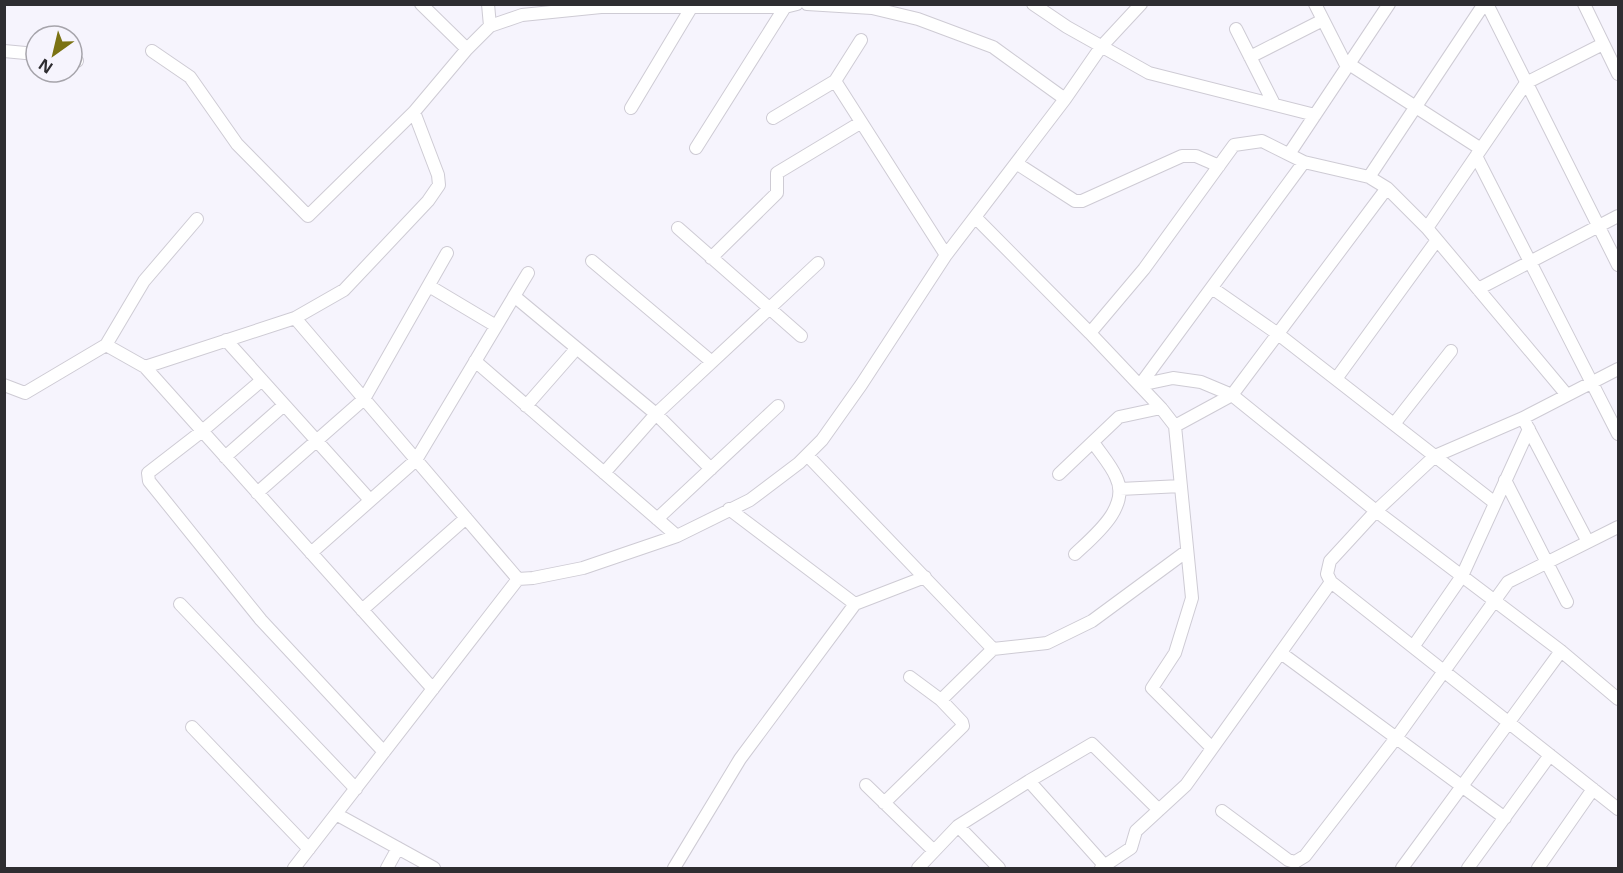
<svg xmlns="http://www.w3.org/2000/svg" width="1623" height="873" viewBox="0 0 1623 873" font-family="'Open Sans',sans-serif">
	<rect width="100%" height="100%" fill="#f6f4fd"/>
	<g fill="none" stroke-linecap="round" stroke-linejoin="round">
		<!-- street casing -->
		<g stroke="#cecbd4" stroke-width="14">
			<path id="street" d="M421 4 467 49
				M488 4 490 26
				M807 4 872 8 918 19 993 47 1065 99
				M1033 4 1067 27 1149 73 1315 115
				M1315 4 1347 67
				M1487 4 1618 265
				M1584 4 1618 74
				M1236 29 1274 104
				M4 51 36 54
				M152 51 190 77 237 144 308 216 414 112 467 49 490 26 522 15 601 7H785L797 4
				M1250 57 1323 20
				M72 60 77 61
				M1349 64 1481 149
				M835 81 946 255
				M631 108 691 8
				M773 118 835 81 861 40
				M696 148 785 7
				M1289 154 1389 4
				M1476 156 1618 434
				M1304 162 1140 385 1173 378 1201 382 1232 395 1376 511 1561 651 1618 699
				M1016 163 1075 201H1082L1182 156H1196L1219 166
				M1369 177 1484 4
				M975 217 1090 333 1161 408 1175 426 1192 598 1175 653 1152 688 1212 748
				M678 228 801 336
				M1427 228 1526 83 1603 44
				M711 258 777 193V173L860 123
				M592 261 712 362
				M429 286 496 326
				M1212 288 1278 334 1495 503
				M1478 289 1618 216
				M514 296 656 414 711 469
				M295 318 518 579
				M1090 333 1144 269 1234 145 1262 141 1304 162 1369 177 1387 188 1427 228 1567 395
				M226 340 370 500
				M106 345 145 367 433 689
				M475 361 677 536
				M145 367 295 318 344 290 428 201 439 185 438 175 414 112
				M1618 369 1523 418 1435 456 1376 511 1330 561 1327 574 1331 582 1618 809
				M1336 379 1437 240
				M262 380 201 432 148 473 149 481 261 620 384 752
				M4 385 25 393 106 345 144 281 197 219
				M526 406 576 349
				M1394 424 1451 351
				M1526 424 1588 542
				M1175 426 1232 395 1387 188
				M807 455 993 649
				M225 457 284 405
				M604 473 656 414 818 263
				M1059 474 1119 417 1161 408
				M1505 480 1567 602
				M1120 489 1181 486
				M257 493 364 399 447 253
				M729 509 855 604
				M657 519 778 406
				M311 553 416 460 528 273
				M1075 554C1094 536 1131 507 1116 477 1111 465 1100 453 1093 442
				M180 604 356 789
				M362 610 466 518
				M1413 647 1462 576 1529 429
				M1281 653 1505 818
				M941 700 993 649 1047 643 1092 621 1187 551
				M192 727 309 849
				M1029 781 1105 866
				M866 785 934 851
				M884 803 963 726 962 722 941 700 910 677
				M1222 811 1288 860 1295 862 1305 856 1396 738 1508 582 1618 527
				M336 814 434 868
				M958 826 999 868
				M294 868 518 579 533 578 583 568 677 536 750 500 799 463 822 440 861 385 946 255 1065 99 1101 47 1141 4
				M387 868 398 848
				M674 868 740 759 855 604 925 577
				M918 868 958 826 1029 781 1092 744 1159 810
				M1101 868 1131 848 1136 831 1186 785 1331 582
				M1402 868 1561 651
				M1468 868 1550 755
				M1538 868 1593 789"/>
		</g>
		<!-- street -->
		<use href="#street" stroke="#fff" stroke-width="12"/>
	</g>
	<!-- border -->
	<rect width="1623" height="873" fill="none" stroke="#2e2d31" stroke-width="12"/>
	<!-- north arrow -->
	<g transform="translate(54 54) rotate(214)"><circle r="28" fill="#f6f4fd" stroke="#a6a4ab" stroke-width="1.5"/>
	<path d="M0-4.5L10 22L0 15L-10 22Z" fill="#7b7213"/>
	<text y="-9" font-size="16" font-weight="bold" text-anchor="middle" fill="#2e2d31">N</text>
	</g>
</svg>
